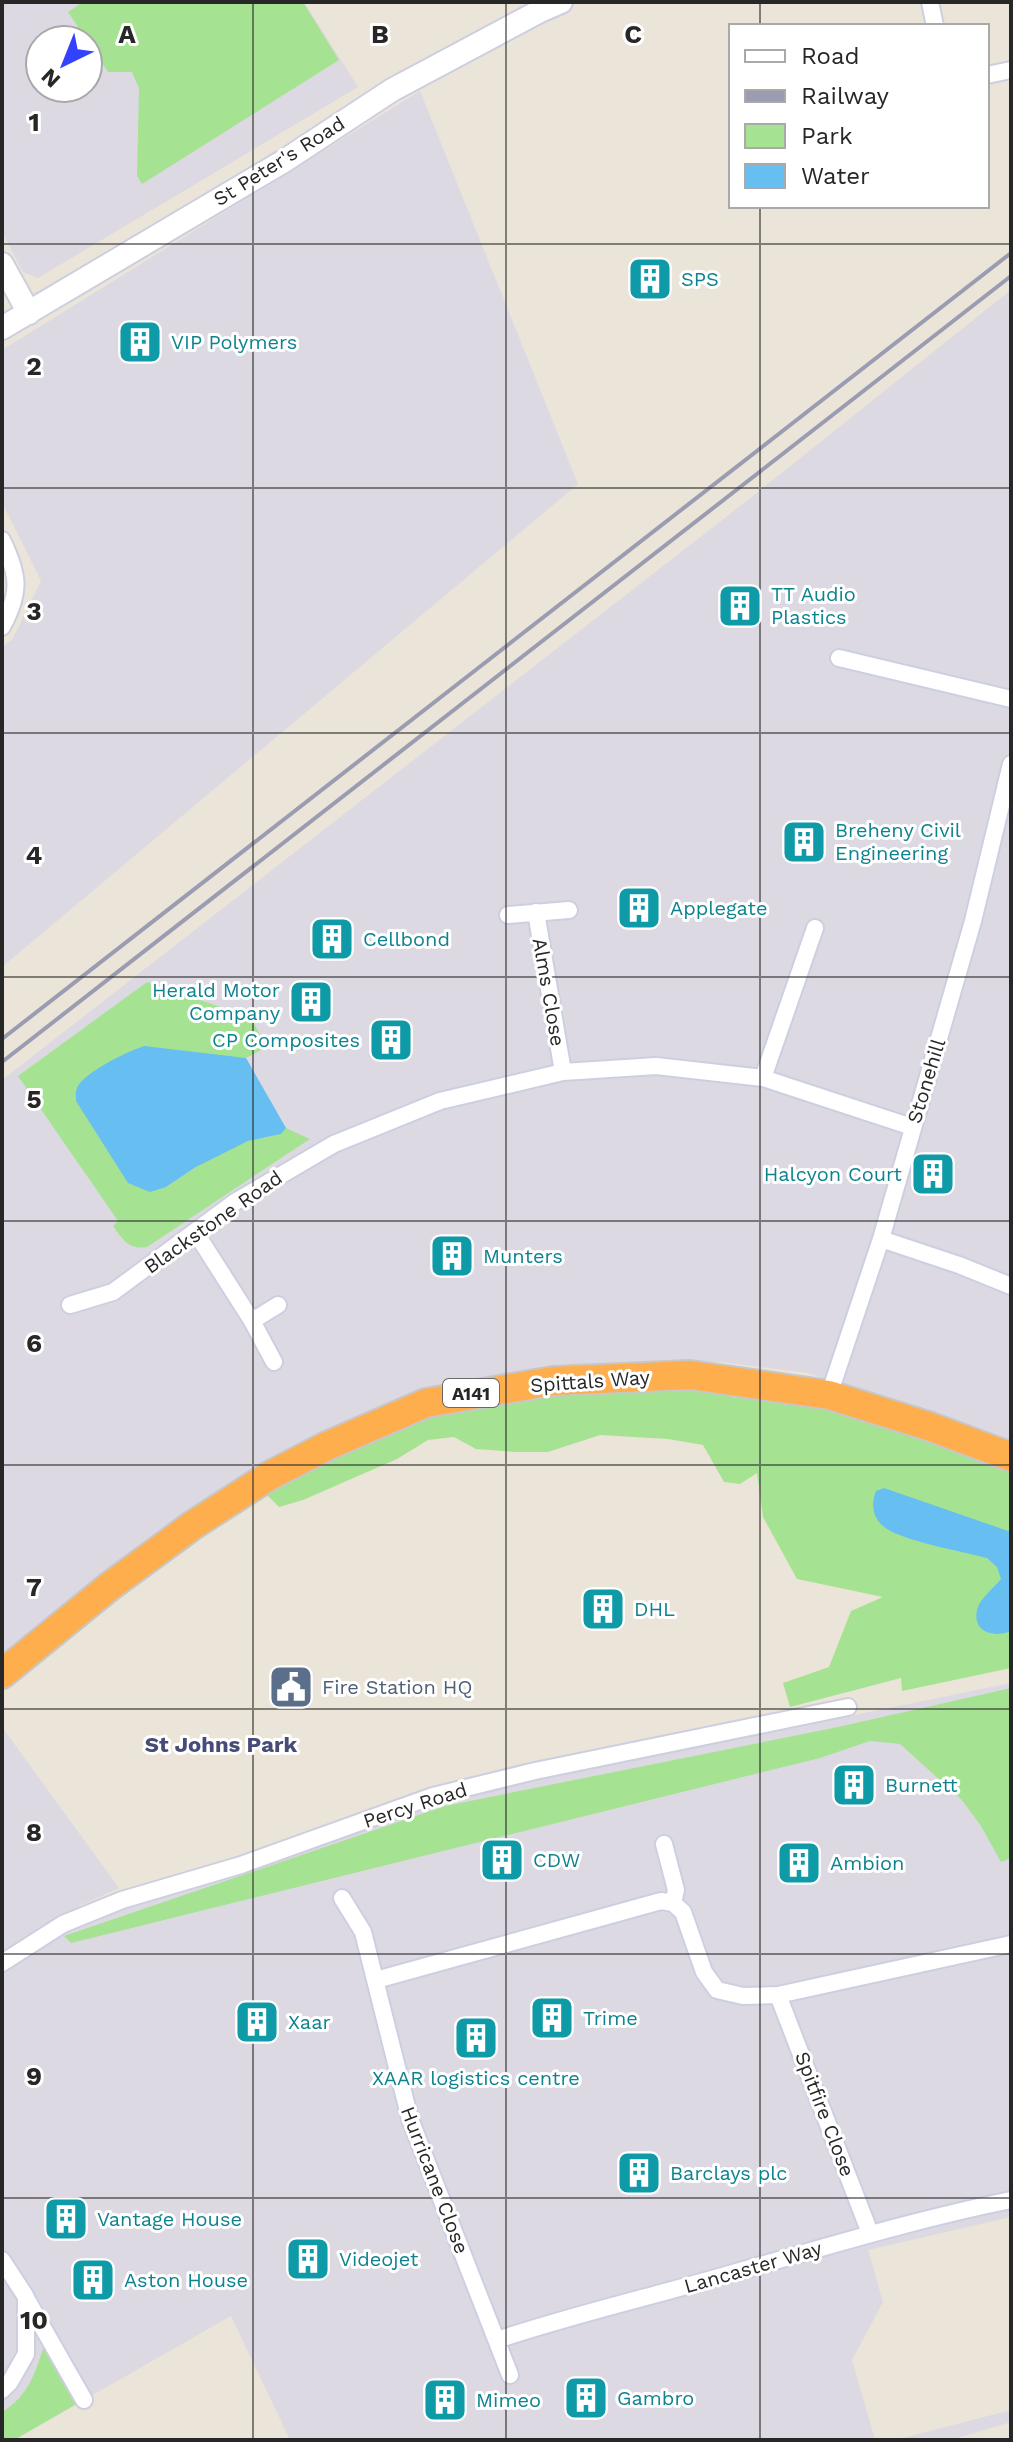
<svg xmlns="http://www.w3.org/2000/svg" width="1013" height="2442" viewBox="0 0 1013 2442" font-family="'Work Sans',sans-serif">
	<rect width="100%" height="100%" fill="#ebe4d8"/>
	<!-- industrial -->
	<path fill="#ddd9e2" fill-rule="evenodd" d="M2 2H304L358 87 38 278 23 272 2 232ZM40 40H88V88H40Z
		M420 91 578 484 2 967V647L12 640 41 581 2 503V350Z
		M1011 290V1443L808 1373 720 1362 545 1365 427 1394 376 1410 319 1434 263 1465 183 1516 2 1655V1080L730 514Z
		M1011 1683V2217L868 2250 883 2302 852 2360 875 2440H290L231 2316 14 2440H2V1727L119 1888 79 1906 94 1919 469 1794Z
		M1011 2410V2422L951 2440H895Z"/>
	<!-- green -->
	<path fill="#a5e392" d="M83 2H303L339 60 142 184 137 176 139 88 132 72H108L68 12Z
		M147 982 250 1017 267 1047 246 1058 195 1054 166 1187C192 1170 221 1149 251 1140 263 1137 278 1138 286 1128L310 1139 147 1247C129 1250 123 1240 113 1226L118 1221 18 1076Z
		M678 1383 736 1398 746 1396 834 1404 1011 1463V1668L902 1691 901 1678 790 1707 783 1683 829 1667 851 1611 883 1597 797 1579 763 1517 757 1473 740 1484 724 1482 703 1445 668 1439 600 1435 548 1452H516L476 1449 454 1437 428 1440 397 1459 303 1500 279 1507 256 1484 327 1443 505 1396Z
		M1011 1688V1858L1001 1862 981 1826 962 1800 900 1744 870 1741 820 1758 71 1943 64 1936 445 1806 838 1727Z
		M45 2342 80 2402 14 2440H2V2412C29 2396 36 2371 45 2342Z"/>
	<!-- water -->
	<path fill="#67bef1" d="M144 1046 246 1058 286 1128 281 1134 248 1141 196 1167 166 1187 150 1192 128 1183 76 1101C76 1096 75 1093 77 1088 83 1073 128 1051 144 1046Z
		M884 1488 1011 1532V1631C995 1638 972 1633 977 1610 979 1599 994 1588 1001 1579L997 1567 987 1558C962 1551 900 1541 883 1526 872 1517 871 1503 876 1491Z"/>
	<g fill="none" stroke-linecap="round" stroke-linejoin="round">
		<!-- street casing -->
		<g stroke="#cdcfe1" stroke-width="20">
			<path id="street" d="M930 2 935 26
				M987 75 1011 70
				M2 540C19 575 21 592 2 627
				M839 658 1011 699
				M536 912 563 1072
				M508 915 569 910
				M763 1078 815 928
				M196 1233 252 1321 274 1362
				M881 1239 959 1265 1011 1286
				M70 1305 113 1292 235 1202 334 1144 440 1101 563 1072 656 1066 763 1078 912 1127
				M252 1321 278 1305
				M829 1395 881 1239 973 921 1011 764
				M664 1844 676 1890 673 1903 683 1912 704 1972 717 1990 743 1996 778 1995 870 2233
				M342 1898 363 1932 410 2119 510 2375
				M2 1963 63 1924 122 1900 241 1865 433 1796 535 1771 848 1707
				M376 1980 661 1901 673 1903
				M778 1995 1011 1944
				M2 2260 26 2297V2354L10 2382 2 2390
				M26 2298 84 2400
				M497 2340C575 2314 654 2296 733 2273 825 2247 917 2219 1011 2200"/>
		</g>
		<!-- secondary casing -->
		<g stroke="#cdcfe1" stroke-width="26">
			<path id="secondary" d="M2 264 29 313
				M2 328 284 161 392 90 540 11 561 2"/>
		</g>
		<!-- highway casing -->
		<g stroke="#c7c7c7" stroke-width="32">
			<path id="highway" d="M2 1674 110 1586 193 1525 269 1476 327 1446 426 1403 552 1381 690 1375 829 1395 928 1426 1011 1457"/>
		</g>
		<!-- street -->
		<use href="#street" stroke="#fff" stroke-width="16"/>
		<!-- secondary -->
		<use href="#secondary" stroke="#fff" stroke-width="22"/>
		<!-- highway -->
		<use href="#highway" stroke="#ffae4e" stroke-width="28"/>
		<!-- rail -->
		<path stroke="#9b9cb2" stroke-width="4" d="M2 1039 1011 253
			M2 1062 1011 276"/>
	</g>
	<!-- grid -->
	<path fill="none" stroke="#272727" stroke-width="2" stroke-opacity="0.55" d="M253 2V2440M506 2V2440M760 2V26M760 206V2440M2 244H1011M2 488H1011M2 733H1011M2 977H1011M2 1221H1011M2 1465H1011M2 1709H1011M2 1954H1011M2 2198H1011"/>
	<!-- icons -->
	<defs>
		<g id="building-square" transform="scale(2.3)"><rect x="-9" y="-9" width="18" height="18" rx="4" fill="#0f9aa8" stroke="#fff"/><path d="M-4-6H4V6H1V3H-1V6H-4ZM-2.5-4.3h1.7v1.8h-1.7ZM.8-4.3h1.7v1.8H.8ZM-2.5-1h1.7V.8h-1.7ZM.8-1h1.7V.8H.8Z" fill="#fff"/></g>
		<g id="civic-square" transform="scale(2.3)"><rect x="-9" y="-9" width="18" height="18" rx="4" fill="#5c6f8a" stroke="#fff"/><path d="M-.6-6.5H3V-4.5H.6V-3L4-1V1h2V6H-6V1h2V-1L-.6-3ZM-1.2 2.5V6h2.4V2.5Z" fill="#fff"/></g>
	</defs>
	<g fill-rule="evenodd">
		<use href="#building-square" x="650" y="279"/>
		<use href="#building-square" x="140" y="342"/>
		<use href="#building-square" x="740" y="606"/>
		<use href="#building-square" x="804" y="842"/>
		<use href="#building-square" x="639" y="908"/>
		<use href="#building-square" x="332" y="939"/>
		<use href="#building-square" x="311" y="1002"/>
		<use href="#building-square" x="391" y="1040"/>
		<use href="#building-square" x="933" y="1174"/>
		<use href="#building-square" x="452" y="1256"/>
		<use href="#building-square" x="603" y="1609"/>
		<use href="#civic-square" x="291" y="1687"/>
		<use href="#building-square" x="854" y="1785"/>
		<use href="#building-square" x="502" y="1860"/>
		<use href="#building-square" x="799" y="1863"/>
		<use href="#building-square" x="552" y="2018"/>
		<use href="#building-square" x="257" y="2022"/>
		<use href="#building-square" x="476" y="2038"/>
		<use href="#building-square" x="639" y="2173"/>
		<use href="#building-square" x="66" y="2219"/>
		<use href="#building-square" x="308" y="2259"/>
		<use href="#building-square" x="93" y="2280"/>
		<use href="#building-square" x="586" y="2398"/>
		<use href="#building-square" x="445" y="2400"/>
	</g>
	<g text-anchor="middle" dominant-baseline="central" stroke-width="6" stroke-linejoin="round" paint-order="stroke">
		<!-- shield labels -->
		<rect fill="#fff" stroke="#686868" stroke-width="2" x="443" y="1379" width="56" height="28" rx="6"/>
		<g font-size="18" font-weight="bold" fill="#272727">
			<text x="471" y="1393">A141</text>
		</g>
		<!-- street labels -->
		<g font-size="20" fill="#272727" stroke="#fff">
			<text transform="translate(279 161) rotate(-32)">St Peter's Road</text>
			<text transform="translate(549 992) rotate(80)">Alms Close</text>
			<text transform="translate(926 1081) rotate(-73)">Stonehill</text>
			<text transform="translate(213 1222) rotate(-35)">Blackstone Road</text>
			<text transform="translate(590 1381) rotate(-4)">Spittals Way</text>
			<text transform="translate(415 1805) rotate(-18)">Percy Road</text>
			<text transform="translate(825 2114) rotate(69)">Spitfire Close</text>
			<text transform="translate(435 2180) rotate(69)">Hurricane Close</text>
			<text transform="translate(753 2267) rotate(-16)">Lancaster Way</text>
		</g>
		<!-- culture labels -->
		<g font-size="20" fill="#0d838f" stroke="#fff" text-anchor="start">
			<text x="681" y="279">SPS</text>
			<text x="171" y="342">VIP Polymers</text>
			<text x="771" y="594">TT Audio<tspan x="771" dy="23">Plastics</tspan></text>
			<text x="835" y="830">Breheny Civil<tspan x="835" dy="23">Engineering</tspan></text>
			<text x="670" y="908">Applegate</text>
			<text x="363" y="939">Cellbond</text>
			<text x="280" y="990" text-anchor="end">Herald Motor<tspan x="280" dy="23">Company</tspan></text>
			<text x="360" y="1040" text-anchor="end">CP Composites</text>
			<text x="902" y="1174" text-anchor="end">Halcyon Court</text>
			<text x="483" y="1256">Munters</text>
			<text x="634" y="1609">DHL</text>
			<text x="885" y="1785">Burnett</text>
			<text x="533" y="1860">CDW</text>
			<text x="830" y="1863">Ambion</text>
			<text x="583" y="2018">Trime</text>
			<text x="288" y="2022">Xaar</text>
			<text x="476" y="2078" text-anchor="middle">XAAR logistics centre</text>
			<text x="670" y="2173">Barclays plc</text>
			<text x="97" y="2219">Vantage House</text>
			<text x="339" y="2259">Videojet</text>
			<text x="124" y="2280">Aston House</text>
			<text x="617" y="2398">Gambro</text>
			<text x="476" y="2400">Mimeo</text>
		</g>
		<!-- service labels -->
		<g font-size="20" fill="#4e5e75" stroke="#fff" text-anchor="start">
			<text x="322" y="1687">Fire Station HQ</text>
		</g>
		<!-- neighbourhood labels -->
		<g font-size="22" font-weight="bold" fill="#474b78" stroke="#fff">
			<text x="221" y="1744">St Johns Park</text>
		</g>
	</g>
	<g font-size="26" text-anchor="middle" font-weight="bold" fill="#272727" stroke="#fff" stroke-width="6" stroke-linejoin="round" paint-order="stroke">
		<text x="127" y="43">A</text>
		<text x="380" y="43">B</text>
		<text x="633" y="43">C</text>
		<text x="34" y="131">1</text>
		<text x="34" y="375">2</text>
		<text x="34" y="620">3</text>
		<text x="34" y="864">4</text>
		<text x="34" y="1108">5</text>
		<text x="34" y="1352">6</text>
		<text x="34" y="1596">7</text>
		<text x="34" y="1841">8</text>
		<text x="34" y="2085">9</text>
		<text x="34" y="2329">10</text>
	</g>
	<!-- border -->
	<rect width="1013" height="2442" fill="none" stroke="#272727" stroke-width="8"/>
	<!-- legend -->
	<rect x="729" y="24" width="260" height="184" fill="#ffffff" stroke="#a9a9a9" stroke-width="2"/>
	<rect x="745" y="50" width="40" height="12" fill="#ffffff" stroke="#a9a9a9" stroke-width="2"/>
	<text x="801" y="64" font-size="24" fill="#272727">Road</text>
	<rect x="745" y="90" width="40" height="12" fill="#9b9cb2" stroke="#a9a9a9" stroke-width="2"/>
	<text x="801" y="104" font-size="24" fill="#272727">Railway</text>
	<rect x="745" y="124" width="40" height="24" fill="#a5e392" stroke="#a9a9a9" stroke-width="2"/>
	<text x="801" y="144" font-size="24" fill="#272727">Park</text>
	<rect x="745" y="164" width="40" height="24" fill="#67bef1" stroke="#a9a9a9" stroke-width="2"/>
	<text x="801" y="184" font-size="24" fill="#272727">Water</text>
	<!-- north arrow -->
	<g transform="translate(64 64) rotate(223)"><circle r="38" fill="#ffffff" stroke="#a9a9a9" stroke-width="2"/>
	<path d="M0-6L14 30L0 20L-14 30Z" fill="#3242fe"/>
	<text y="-12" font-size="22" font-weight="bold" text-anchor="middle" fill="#272727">N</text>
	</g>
</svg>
